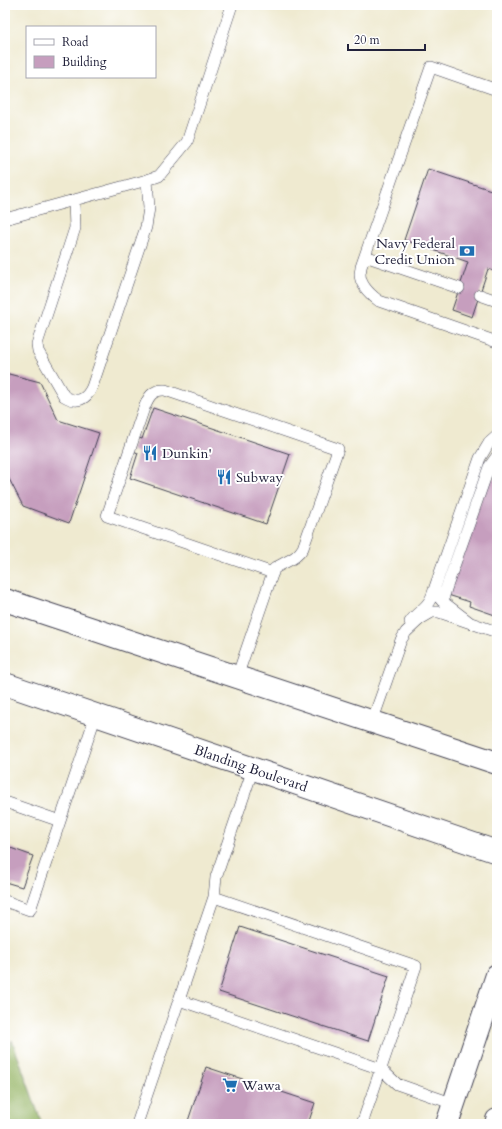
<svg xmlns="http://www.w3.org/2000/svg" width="502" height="1129" viewBox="0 0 502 1129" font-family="Cardo,serif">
	<rect width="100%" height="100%" fill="#fff"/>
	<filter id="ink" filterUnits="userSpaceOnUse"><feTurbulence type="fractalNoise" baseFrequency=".025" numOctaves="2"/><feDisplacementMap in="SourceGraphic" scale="8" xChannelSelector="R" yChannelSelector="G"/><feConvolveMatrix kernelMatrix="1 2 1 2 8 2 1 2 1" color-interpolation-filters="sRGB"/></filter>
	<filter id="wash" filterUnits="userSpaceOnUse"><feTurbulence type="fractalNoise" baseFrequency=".012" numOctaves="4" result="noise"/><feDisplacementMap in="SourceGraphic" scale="16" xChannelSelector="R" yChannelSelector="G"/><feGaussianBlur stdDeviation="0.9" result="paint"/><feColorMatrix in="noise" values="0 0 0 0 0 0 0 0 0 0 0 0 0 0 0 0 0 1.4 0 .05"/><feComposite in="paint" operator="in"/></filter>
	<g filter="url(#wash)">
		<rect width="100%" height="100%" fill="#efead0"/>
		<!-- forest -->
		<path fill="#97b668" stroke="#5c6c52" d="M12 1040 42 1124H5V1058Z"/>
		<g id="blocks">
			<!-- building -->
			<path fill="#c69ebe" d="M428 169 497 192V272L488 269 472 317 452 310 468 262 404 240Z
				M5 373 40 382 58 420 99 433 69 523 23 506 5 471Z
				M153 408 290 454 266 524 130 478 138 453 131 450 136 437 142 439Z
				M488 477 497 480V607L495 615 469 606 470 602 448 595Z
				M5 846 33 856 22 887 5 882Z
				M240 927 389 976 368 1041 219 992Z
				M206 1067 315 1103 308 1124H187Z"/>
		</g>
	</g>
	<g filter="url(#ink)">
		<use href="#blocks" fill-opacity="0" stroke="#414051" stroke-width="1"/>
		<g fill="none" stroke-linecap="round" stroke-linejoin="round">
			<!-- service casing -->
			<g stroke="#414051" stroke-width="12">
				<path id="service" d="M497 90 431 67 361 267C361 270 360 272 360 274 360 285 371 295 379 301L497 342
					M74 200 75 228 37 344 38 351 64 396C77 404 86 400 92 387L146 227 149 208 147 180
					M5 219 147 180 159 176 187 142 232 5
					M365 256 459 288
					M480 295 497 301
					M444 603V596L446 589 489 467 497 456
					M410 622C415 614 423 610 428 603 432 598 433 593 435 587
					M472 624 442 601 436 594 435 587 480 458 489 443 497 436
					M237 677 274 569C285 561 296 560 303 548L338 449 165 390C152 389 148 398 144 408L107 516 273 573
					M372 722 401 640 406 632 420 619 432 612H439L497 632
					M253 769 216 877 214 897 179 1000 381 1069 397 1084 454 1104
					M5 802 60 821 96 715
					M214 897 416 966 362 1124
					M5 901 30 910 60 821
					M137 1124 179 1000"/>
			</g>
			<!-- tertiary casing -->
			<g stroke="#414051" stroke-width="24">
				<path id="tertiary" d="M447 1124 497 975
					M496 1124 497 1120"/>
			</g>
			<!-- primary casing -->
			<g stroke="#414051" stroke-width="24">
				<g id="primary">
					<path d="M5 600 497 763"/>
					<path id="s1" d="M5 684 497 852"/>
				</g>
			</g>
			<!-- service -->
			<use href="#service" stroke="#fff" stroke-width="11"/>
			<!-- tertiary -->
			<use href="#tertiary" stroke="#fff" stroke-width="22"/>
			<!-- primary -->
			<use href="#primary" stroke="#fff" stroke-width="22"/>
		</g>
	</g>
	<!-- icons -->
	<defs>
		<g id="bank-bare" transform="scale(1.2)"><path d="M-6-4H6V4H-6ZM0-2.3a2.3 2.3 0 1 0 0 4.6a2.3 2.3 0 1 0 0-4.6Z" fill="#1f6fb2" stroke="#fff" stroke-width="2.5" paint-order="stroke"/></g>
		<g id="restaurant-bare" transform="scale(1.2)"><path d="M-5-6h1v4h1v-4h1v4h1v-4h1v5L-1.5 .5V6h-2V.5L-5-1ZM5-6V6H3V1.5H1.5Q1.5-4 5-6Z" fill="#1f6fb2" stroke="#fff" stroke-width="2.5" paint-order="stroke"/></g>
		<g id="supermarket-bare" transform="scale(1.2)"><path d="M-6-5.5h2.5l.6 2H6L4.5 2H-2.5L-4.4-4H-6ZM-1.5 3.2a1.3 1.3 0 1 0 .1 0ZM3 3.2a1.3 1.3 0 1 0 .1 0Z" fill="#1f6fb2" stroke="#fff" stroke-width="2.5" paint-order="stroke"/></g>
	</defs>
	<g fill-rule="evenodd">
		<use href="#bank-bare" x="467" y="251"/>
		<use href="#restaurant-bare" x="150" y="453"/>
		<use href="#restaurant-bare" x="224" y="477"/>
		<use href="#supermarket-bare" x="230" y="1085"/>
	</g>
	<g text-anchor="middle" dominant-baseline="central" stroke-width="4" stroke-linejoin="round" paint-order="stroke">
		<!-- poi labels -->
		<g font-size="14" fill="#22223b" stroke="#fff" text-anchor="start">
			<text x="455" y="243" text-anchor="end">Navy Federal<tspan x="455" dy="16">Credit Union</tspan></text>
			<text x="162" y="453">Dunkin'</text>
			<text x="236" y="477">Subway</text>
			<text x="242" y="1085">Wawa</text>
		</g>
		<!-- street labels -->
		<g font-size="14" fill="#22223b" stroke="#fff">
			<text stroke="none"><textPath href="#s1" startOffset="260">Blanding Boulevard</textPath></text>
		</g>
	</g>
	<!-- margin -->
	<rect width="502" height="1129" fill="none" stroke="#fff" stroke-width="20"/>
	<!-- legend -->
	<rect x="26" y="26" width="130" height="52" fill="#ffffff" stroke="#a7a7b1"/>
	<rect x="34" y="39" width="20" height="6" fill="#ffffff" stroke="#a7a7b1"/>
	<text x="62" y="46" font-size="12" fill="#22223b">Road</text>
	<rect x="34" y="56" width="20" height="12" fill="#c69ebe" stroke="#a7a7b1"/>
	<text x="62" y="66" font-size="12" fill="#22223b">Building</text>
	<!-- scale -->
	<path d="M348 44v6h77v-6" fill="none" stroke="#22223b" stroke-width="2"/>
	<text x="354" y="44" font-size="12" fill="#22223b" stroke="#ffffff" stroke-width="3" paint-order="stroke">20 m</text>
</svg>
